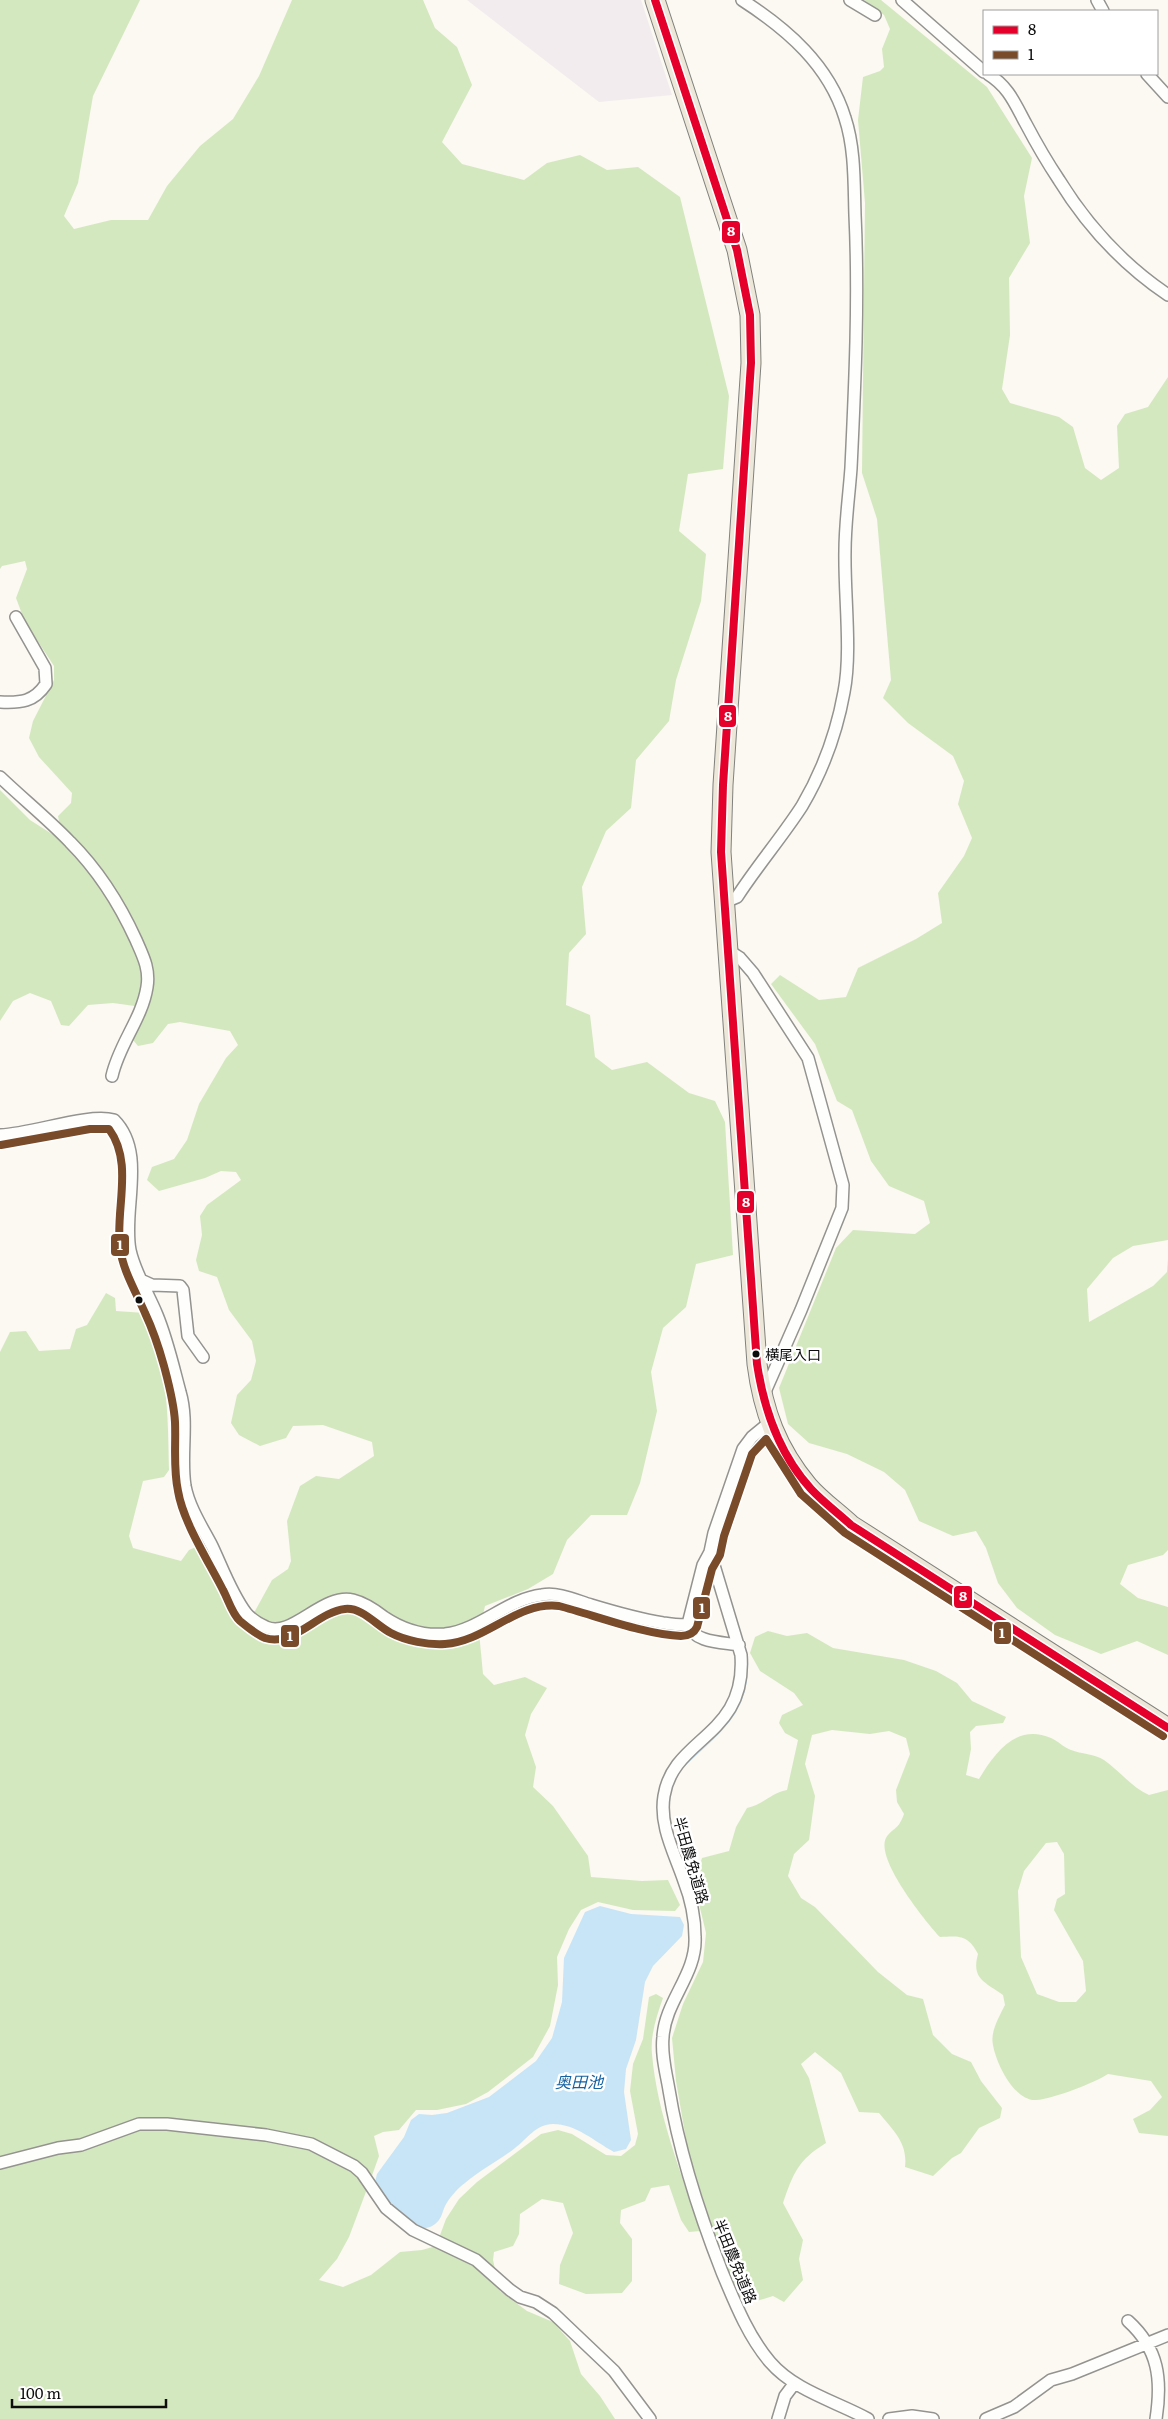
<svg xmlns="http://www.w3.org/2000/svg" width="1168" height="2419" viewBox="0 0 1168 2419" font-family="Literata,'Noto Sans JP',serif">
	<rect width="100%" height="100%" fill="#fbf9f2"/>
	<!-- industrial -->
	<path fill="#f2ecef" d="M467 0H641L672 95 599 102Z"/>
	<!-- forest -->
	<path fill="#d4e8bf" fill-rule="evenodd" d="M0 0H140L93 96 78 183 64 216 74 229 111 220H148L167 186 200 146 233 119 259 76 292 0H423L435 28 457 47 472 85 442 142 462 164 524 180 547 163 580 155 607 170 638 167 680 197 729 396 723 469 688 474 679 531 706 554 701 601 676 680 669 721 636 760 631 808 606 831 582 887 586 934 569 953 566 1005 590 1015 595 1057 612 1070 647 1062 689 1093 715 1101 725 1122 733 1255 696 1264 686 1307 663 1328 651 1372 657 1411 640 1483 627 1515H591L567 1540 553 1574 528 1589 485 1606 479 1632 483 1674 494 1685 525 1677 547 1688 531 1714 525 1735 536 1767 533 1787 553 1806 588 1856 591 1877 642 1881 668 1880 680 1905 675 1911 633 1910 598 1902 581 1910 569 1929 557 1957 558 1985 550 2026 533 2057 488 2092 466 2104 437 2110H416L399 2130 383 2132 374 2136 379 2156 370 2181 349 2237 337 2259 319 2280 343 2287 371 2275 400 2252 422 2250 436 2246 446 2219 459 2199 477 2182 541 2134 558 2130 572 2134 606 2155 621 2156 635 2145 638 2134 630 2091 633 2064 643 2039 649 1997 656 1994 663 1998C657 2015 650 2035 652 2054 657 2114 682 2174 700 2231L689 2232 681 2220 669 2185 651 2188 645 2201 621 2210 620 2223 632 2239V2281L622 2293 586 2294 559 2284 560 2265 573 2233 563 2203 542 2199 520 2214 519 2234 513 2246 494 2252 493 2260 500 2291 527 2311 553 2322 570 2341 581 2374 600 2396 615 2419H0V1352L10 1332 26 1331 39 1351 70 1349 76 1329 87 1325 106 1293 115 1298 116 1311 145 1313C168 1364 168 1415 169 1470L164 1477 143 1481 129 1536 133 1548 181 1561 189 1550 196 1547 208 1554 227 1601 237 1612 255 1611 272 1580 288 1569 291 1561 287 1521 300 1486 316 1476 339 1479 374 1456 372 1442 323 1425 293 1426 286 1438 260 1446 239 1435 231 1423 237 1395 251 1380 256 1361 252 1341 229 1310 217 1277 199 1271 196 1260 202 1235 200 1216 207 1205 241 1180 236 1172 221 1171 205 1178 159 1191 147 1180 152 1167 174 1159 187 1140 199 1104 226 1058 238 1045 230 1031 180 1022 168 1024 153 1043 138 1046 133 1040 142 1015 135 1006 113 1003 88 1005 69 1026 61 1025 51 1001 30 993 13 1001 0 1021V790L30 820 52 834 60 826 58 816 71 803 72 793 39 757 29 738 33 721 54 680V666L25 622 16 598 27 569 25 561 2 566 0 569Z
		M864 0H881L987 87 1032 158 1024 196 1030 243 1009 278 1010 335 1002 389 1010 403 1059 417 1073 427 1085 468 1101 480 1119 468 1117 426 1125 414 1148 407 1168 377V1240L1133 1246 1113 1258 1087 1289 1089 1322 1153 1286 1167 1272 1168 1259V1550L1163 1555 1128 1565 1120 1584 1138 1598 1168 1607V1655L1137 1641 1101 1654 1055 1635 1017 1608 998 1583 986 1548 976 1531 953 1536 919 1521 905 1490 884 1472 847 1454 809 1443 788 1424 779 1388 836 1248 853 1230 915 1234 930 1223 924 1201 889 1186 871 1161 852 1110 837 1101 815 1044 771 984 780 975 819 1000 846 997 858 968 916 939 942 923 938 893 964 856 972 838 958 804 964 781 953 756 908 723 883 698 891 680 877 519 862 473 865 203 858 120 863 77 880 71 884 67 882 49 890 29 884 15Z
		M768 1631 787 1636 807 1633 833 1648 904 1660 936 1671 957 1683 972 1701 1006 1717 1003 1723 976 1726 970 1732 971 1749 966 1775 979 1779C995 1753 1016 1723 1051 1738 1058 1741 1063 1747 1071 1750 1081 1754 1095 1754 1104 1760 1120 1771 1131 1787 1149 1795L1168 1790V2136L1139 2133 1133 2119 1150 2110 1162 2097 1151 2081 1108 2074C1094 2083 1053 2099 1036 2100 1014 2101 996 2063 993 2045 990 2032 999 2017 1005 2005L1003 1995C985 1982 971 1979 978 1954 968 1935 960 1936 940 1937 926 1922 875 1859 886 1838 893 1827 898 1831 904 1814L897 1802 896 1790 910 1754 906 1738 889 1731 870 1734 832 1730 812 1735 805 1764 815 1796 809 1840 794 1854 788 1876 801 1898 815 1907 878 1972 907 1995 923 1999 933 2035 952 2054 971 2062 981 2081 1002 2108 1000 2118 979 2128 961 2153 952 2158 933 2176 905 2167C908 2143 893 2130 879 2113L859 2112 841 2073 815 2052 801 2064 809 2078 826 2143C798 2160 793 2174 783 2203L803 2240 799 2259 803 2280 784 2302 773 2296 747 2304 730 2284 688 2151 676 2081 672 2038 683 2004 703 1962 706 1933 694 1883 702 1858 729 1851 736 1827 747 1808C766 1803 769 1794 787 1790L798 1740 785 1733 779 1723 782 1715 803 1705 794 1693 760 1671 750 1653 755 1637ZM1057 1842 1064 1854 1065 1894 1057 1899 1054 1910 1083 1961 1086 1991 1076 2002H1059L1037 1994 1021 1957 1018 1891 1024 1871 1046 1843Z"/>
	<!-- water -->
	<path fill="#c7e5f6" d="M600 1906 631 1914 680 1917 684 1925 682 1936 653 1966 645 1982 636 2040 626 2069 624 2092 631 2140 626 2149 614 2152C594 2141 576 2124 553 2124 536 2124 527 2139 515 2148 499 2161 480 2170 465 2183 458 2188 449 2198 445 2206 443 2210 442 2216 439 2220 417 2247 386 2199 375 2182L377 2174 404 2137 411 2120 419 2114 432 2115 447 2113 489 2097 536 2061 552 2038 562 2002 564 1958 585 1912Z"/>
	<g fill="none" stroke-linecap="round" stroke-linejoin="round">
		<!-- stream -->
		<path stroke="#c7e5f6" stroke-width="3" d="M746 1453 758 1446 771 1448
			M685 1764C718 1732 750 1712 746 1660
			M696 1964 699 1951"/>
		<!-- street casing -->
		<g stroke="#949390" stroke-width="14">
			<path id="street" d="M850 0 875 15
				M902 0 984 72
				M1097 0 1103 11
				M988 74C1009 87 1015 104 1026 124 1036 143 1047 162 1059 180 1088 227 1122 264 1168 295
				M1147 74 1168 97
				M0 702C21 703 34 702 46 684L45 668 16 617
				M0 777C23 799 48 819 70 842 97 869 120 905 136 940 143 956 150 969 147 987 142 1019 119 1044 112 1076
				M725 902 737 897C757 866 782 837 802 806 822 772 837 731 844 692 852 651 844 594 845 551 845 523 849 496 851 468 855 384 859 299 855 215 854 183 855 148 845 118 829 65 787 29 742 0
				M729 951 740 958 753 973 808 1058 843 1185 842 1208 801 1310 764 1394
				M0 1135C33 1134 87 1113 114 1120 147 1153 122 1210 130 1250 135 1273 148 1293 157 1315 167 1339 173 1366 180 1392 189 1422 180 1455 185 1486 189 1507 202 1527 212 1546 222 1567 231 1593 246 1613 251 1619 259 1624 266 1627 292 1639 322 1593 353 1600 365 1603 375 1610 384 1617 402 1629 423 1636 445 1634 480 1630 507 1599 542 1595 558 1592 575 1600 591 1605 614 1612 639 1619 663 1623 672 1624 680 1626 688 1624L703 1565 710 1552
				M141 1280 152 1285 180 1286 183 1290 188 1336 203 1357
				M769 1423 752 1437 743 1449 714 1533 710 1552 741 1655C747 1737 673 1737 664 1796 659 1826 675 1854 684 1881 691 1899 695 1919 695 1937 697 1974 665 2001 663 2037 661 2055 666 2072 669 2090 679 2152 699 2213 722 2272 735 2303 748 2336 770 2362 795 2391 835 2401 868 2419
				M688 1624C694 1643 721 1642 739 1645
				M0 2163 58 2148 81 2145 139 2124H167L266 2135 311 2144 354 2166 362 2173 386 2208 413 2230 476 2260 510 2290 520 2297 536 2302 553 2313 614 2371 650 2419
				M1128 2321C1159 2349 1162 2380 1156 2419
				M778 2419 785 2396 794 2384
				M889 2419 912 2416 933 2419
				M986 2419 1014 2407 1051 2380 1072 2374 1168 2335"/>
		</g>
		<!-- primary casing -->
		<g stroke="#81817d" stroke-width="21">
			<path id="primary" d="M655 0 737 250 750 315 751 363 723 785 721 852 757 1364C763 1411 777 1449 808 1486 820 1500 837 1512 851 1525L1168 1728"/>
		</g>
		<!-- street -->
		<use href="#street" stroke="#fefefd" stroke-width="11"/>
		<!-- primary -->
		<use href="#primary" stroke="#ece7d8" stroke-width="19"/>
		<!-- bus-1 casing -->
		<g stroke="#fff" stroke-width="11">
			<path id="bus-1" d="M655 0 737 250 750 315 751 363 723 785 721 852 757 1364C764 1410 779 1454 811 1489 823 1502 838 1513 851 1525L1168 1728"/>
		</g>
		<!-- bus-2 casing -->
		<g stroke="#fff" stroke-width="11">
			<path id="bus-2" d="M1 1145 90 1129H109C134 1163 115 1209 120 1248 123 1271 136 1292 145 1313 153 1330 159 1348 164 1366 169 1385 174 1403 175 1422 176 1445 173 1468 178 1491 183 1522 209 1562 223 1590 228 1599 232 1614 240 1621 246 1626 257 1635 265 1638 294 1647 317 1612 345 1609 362 1607 377 1626 391 1633 406 1641 428 1645 445 1644 487 1641 517 1601 559 1606 594 1615 646 1635 681 1636 688 1636 694 1633 697 1627L712 1569 720 1555 724 1536 752 1454 766 1439 801 1494 845 1533 1163 1736"/>
		</g>
		<!-- bus-1 -->
		<use href="#bus-1" stroke="#e4002b" stroke-width="8"/>
		<!-- bus-2 -->
		<use href="#bus-2" stroke="#7a4b2a" stroke-width="8"/>
	</g>
	<!-- markers -->
	<g fill="#0d0d0d" stroke="#fff" stroke-width="2">
		<circle cx="139" cy="1300" r="4.5"/>
		<circle cx="756" cy="1354" r="4.5"/>
	</g>
	<g text-anchor="middle" dominant-baseline="central" stroke-width="5" stroke-linejoin="round" paint-order="stroke">
		<!-- bus labels -->
		<g font-size="14" fill="#0d0d0d" stroke="#fff" text-anchor="start">
			<text x="765" y="1354">横尾入口</text>
		</g>
		<!-- street labels -->
		<g font-size="15" fill="#0d0d0d" stroke="#fff">
			<text transform="translate(692 1860) rotate(74)">半田農免道路</text>
			<text transform="translate(736 2261) rotate(68)">半田農免道路</text>
		</g>
		<!-- water labels -->
		<g font-size="16" font-style="italic" fill="#1462a1" stroke="#fff">
			<text x="579" y="2081">奥田池</text>
		</g>
	</g>
	<g stroke="#fff" stroke-width="2">
		<rect x="721" y="220" width="20" height="24" rx="5" fill="#e4002b"/>
		<rect x="718" y="704" width="19" height="24" rx="5" fill="#e4002b"/>
		<rect x="736" y="1190" width="19" height="24" rx="5" fill="#e4002b"/>
		<rect x="110" y="1233" width="20" height="24" rx="5" fill="#7a4b2a"/>
		<rect x="953" y="1585" width="20" height="24" rx="5" fill="#e4002b"/>
		<rect x="692" y="1596" width="19" height="24" rx="5" fill="#7a4b2a"/>
		<rect x="993" y="1621" width="19" height="24" rx="5" fill="#7a4b2a"/>
		<rect x="280" y="1624" width="20" height="24" rx="5" fill="#7a4b2a"/>
	</g>
	<g font-size="14" text-anchor="middle" font-weight="bold" fill="#fff">
		<text x="731" y="236">8</text>
		<text x="728" y="721">8</text>
		<text x="746" y="1207">8</text>
		<text x="120" y="1250">1</text>
		<text x="963" y="1601">8</text>
		<text x="702" y="1613">1</text>
		<text x="1002" y="1638">1</text>
		<text x="290" y="1641">1</text>
	</g>
	<!-- legend -->
	<rect x="983" y="10" width="175" height="65" fill="#ffffff" stroke="#9e9e9e"/>
	<rect x="993" y="26" width="25" height="8" fill="#e4002b" stroke="#9e9e9e"/>
	<text x="1028" y="35" font-size="15" fill="#0d0d0d">8</text>
	<rect x="993" y="51" width="25" height="8" fill="#7a4b2a" stroke="#9e9e9e"/>
	<text x="1028" y="60" font-size="15" fill="#0d0d0d">1</text>
	<!-- scale -->
	<path d="M12 2399v8h154v-8" fill="none" stroke="#0d0d0d" stroke-width="2.5"/>
	<text x="20" y="2399" font-size="15" fill="#0d0d0d" stroke="#ffffff" stroke-width="4" paint-order="stroke">100 m</text>
</svg>
